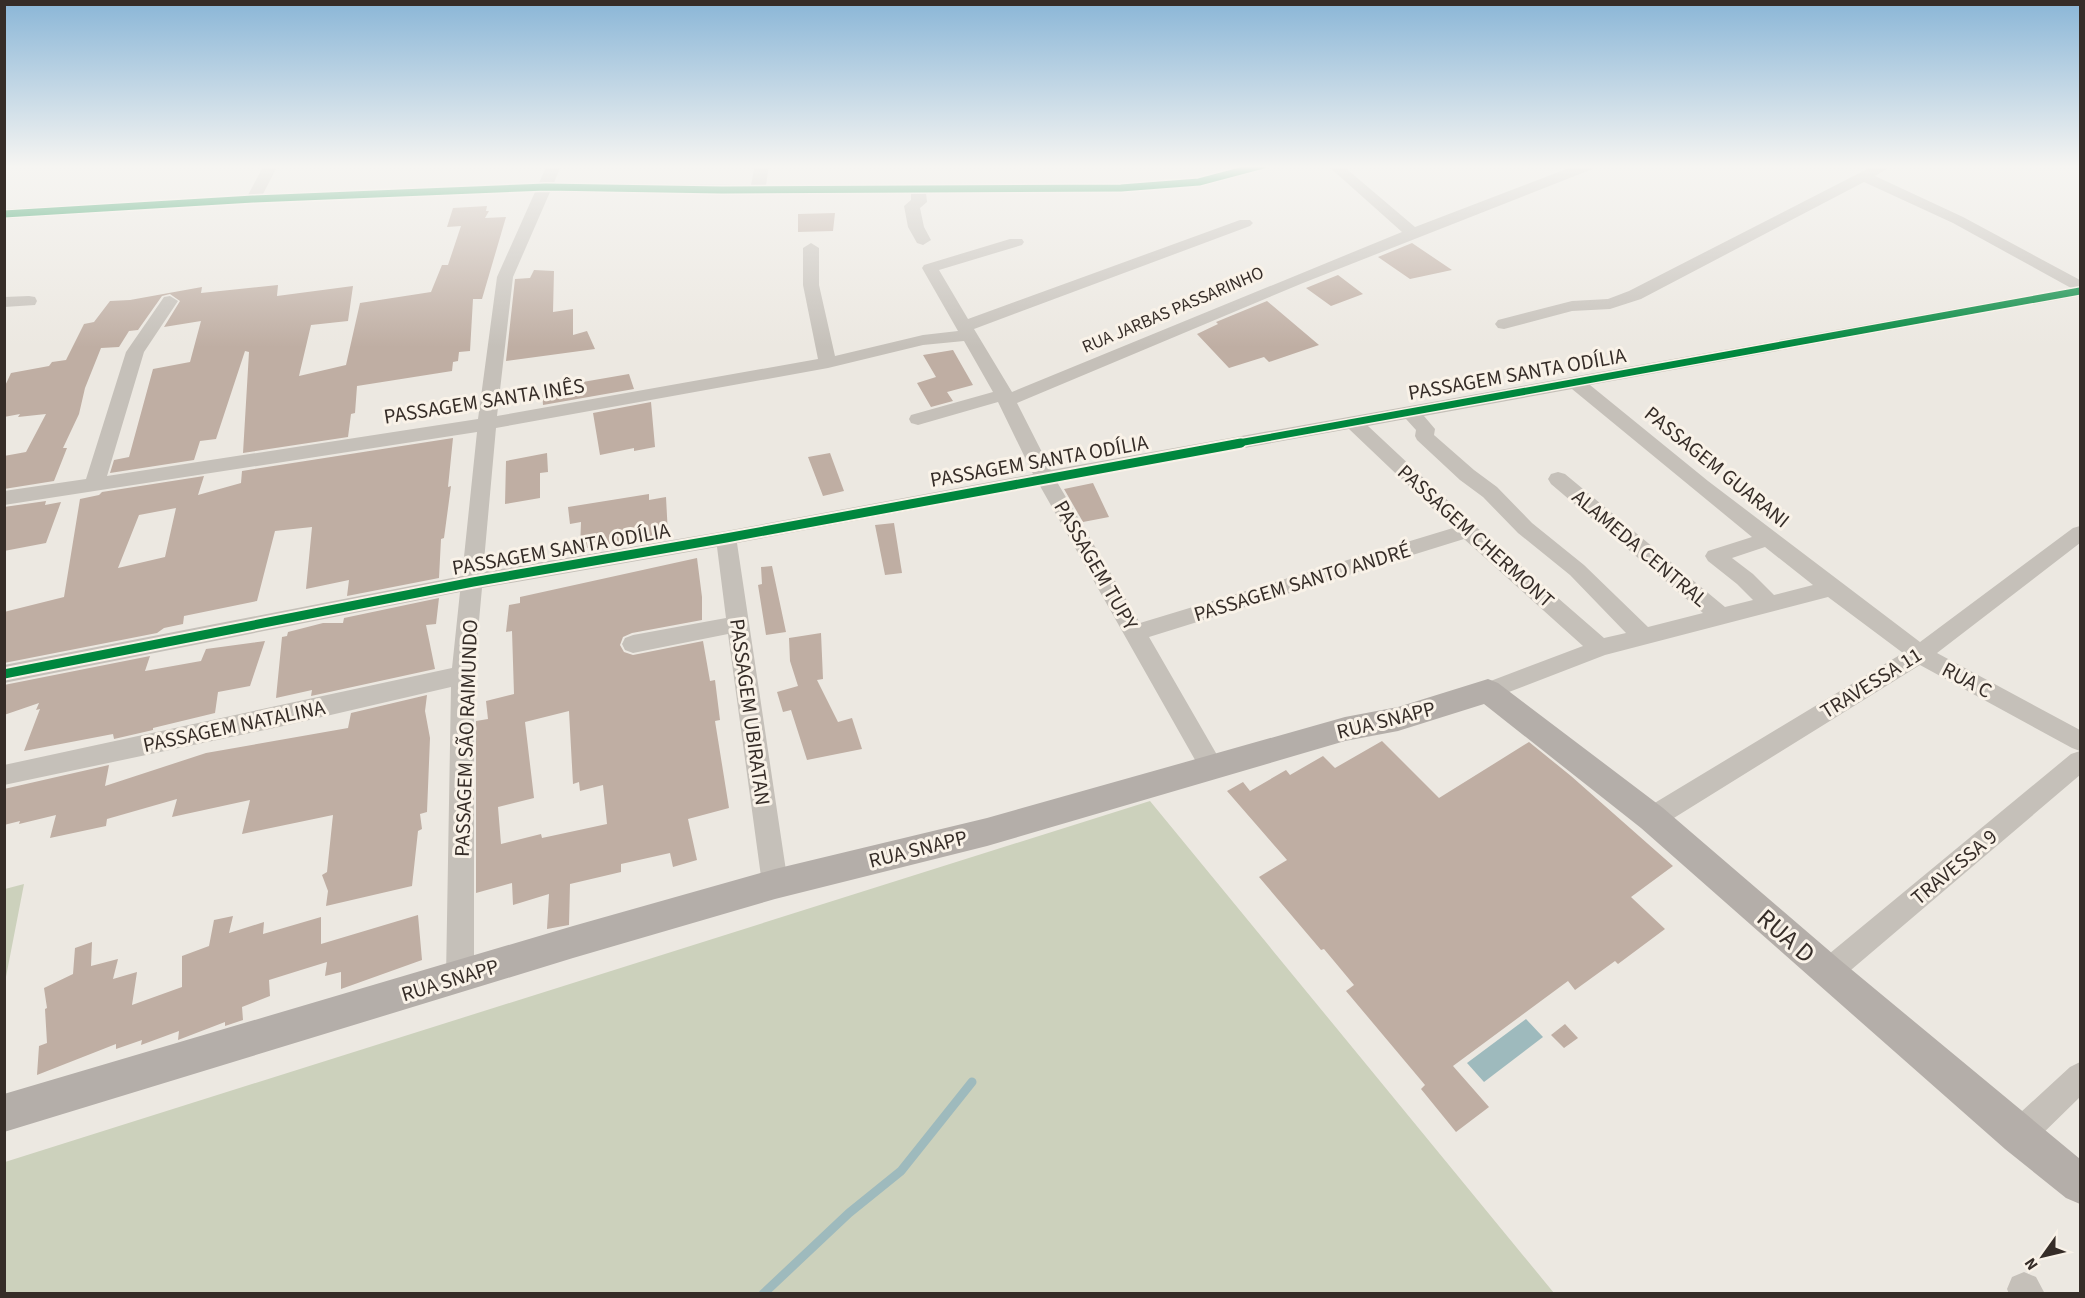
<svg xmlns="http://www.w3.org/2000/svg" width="2085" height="1298" viewBox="0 0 2085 1298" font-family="'Source Sans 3',sans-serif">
	<rect width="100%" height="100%" fill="#ece8e1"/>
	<!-- green -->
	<path fill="#ccd1bc" d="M1150 801 1554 1293H5V1162Z
		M24 884 5 982V889Z"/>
	<!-- water -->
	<path fill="#9ebabd" d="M1526 1019 1543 1037 1484 1082 1467 1063Z"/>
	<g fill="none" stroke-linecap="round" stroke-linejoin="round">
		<!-- stream -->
		<path stroke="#9ebabd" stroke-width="9" d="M763 1294 849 1213 901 1171 972 1082"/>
	</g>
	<!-- building -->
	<path fill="#bfaea3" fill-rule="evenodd" d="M487 206 486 211H489L485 218 506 217 482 299H473L470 351 459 352 458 361 453 362 452 371 357 386 355 413 351 414 348 437 243 453 249 352 245 351 216 439 200 441 194 460 110 473 114 460 129 457 153 369 190 362 201 321 164 327 180 301 170 294 162 296 138 330 129 331 119 347 101 348 85 388 79 414 63 448H67L54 481 4 489V456L26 452 46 414 18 417 20 414 4 417V388L11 373 49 366 52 362 66 360 84 324 94 322 110 301 130 300 202 287 201 293 278 285 277 296 353 286 348 321 311 325 299 376 346 365 360 303 431 292 442 265H448L461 226 447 227 453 208Z
		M835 213 833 231 798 232V214Z
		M1412 243 1452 270 1410 279 1378 257Z
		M534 270 554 271 553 312 573 309V335L587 331 595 349 506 361 515 279 530 278Z
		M1338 275 1363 294 1331 306 1306 288Z
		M1267 301 1319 345 1269 362 1264 357 1229 368 1197 334 1218 324 1216 322Z
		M953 350 973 385 947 392 953 401 931 407 917 383 936 377 923 355Z
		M629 374 634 389 543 405 542 389Z
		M651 402 655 447 634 451V448L600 455 593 413Z
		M453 438 448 487 451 486 444 538 441 539 439 578 347 596 349 580 306 589 312 527 275 531 257 601 184 616 183 624 164 628 157 633 4 663V612L64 597 80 499 99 495 102 492 204 476 198 495 241 483 242 471ZM176 508 165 557 118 568 139 515Z
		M547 453 548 472 540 473V498L505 504 506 461Z
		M830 453 844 491 823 496 808 457Z
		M1093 483 1109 517 1083 522 1064 489Z
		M649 494V500L666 497 668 535 580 549 581 522 570 524 568 507Z
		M46 501 45 505 61 502 46 543 4 551V507Z
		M894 523 902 573 885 575 875 525Z
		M697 558 702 597V620L632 633 623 637 620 645 624 652 633 655 703 641 710 681 715 680 720 720 715 721 729 808 688 819 697 860 673 867 670 853 621 864V872L570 884 569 925 547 929 549 894 513 905 512 883 476 893V721L488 719 486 701 514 694 512 631 506 632 509 605 520 603V597ZM569 711 573 784 579 782 580 791 603 785 607 824 542 838 541 834 501 844 498 807 534 798 525 722Z
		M772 566 786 632 766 635 758 585 762 584 761 567Z
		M439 598 436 624 426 625 435 669 311 696 312 690 276 698 282 637 287 636 288 632 323 623H343L344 618Z
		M821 633 823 679 817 680 838 722 852 718 862 749 807 760 791 710 783 712 777 692 798 686 790 661 789 638Z
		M265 641 250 686 218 692 215 713 153 728V730L114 739 113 734 24 751 40 709 36 710 39 703 4 715V685L150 656 145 671 201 661 206 649Z
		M427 695 425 711 430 738 427 812 420 814 422 829 418 831 412 886 326 906 328 891 322 875 327 872 333 815 242 834 250 800 172 817 177 799 107 819 106 826 50 838 56 815 19 824 20 821 4 825V789L109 765 105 786 206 753 348 728 351 713Z
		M1382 741 1439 798 1529 742 1571 776 1673 866 1631 897 1665 929 1618 964 1615 961 1575 990 1568 981 1453 1066 1489 1107 1456 1132 1421 1089 1425 1085 1346 991 1354 985 1324 949 1321 950 1259 877 1287 860 1227 791 1243 782 1250 791 1286 770 1290 775 1323 756 1335 768Z
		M418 915 422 960 341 989V972L325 976 327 962 301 970 269 980 270 996 242 1007 243 1020 225 1026V1022L178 1040 179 1031 141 1045 142 1040 116 1049V1044L37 1075 39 1046 47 1043 45 1009 47 1008 44 988 73 974 75 948 92 942 91 966 118 959 113 979 137 972 132 1005 182 987V956L209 946 214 920 233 916 229 933 264 922 263 934 321 917V944Z
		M1565 1024 1578 1038 1564 1048 1551 1035Z"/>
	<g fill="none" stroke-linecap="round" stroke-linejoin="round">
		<!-- minor -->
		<path fill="#c5c0b9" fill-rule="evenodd" d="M264 165H278L263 194 539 183 547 165H561L554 183 751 185 755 165H769L766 185 1121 184 1199 178 1247 165H1270L1268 168 1199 186 1121 192 926 193 927 202 920 208 924 227 931 240 923 245 917 243 908 227 904 206 911 200V194H722L550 192 513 277 497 416 818 359 803 285V248L811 243 819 248V285L835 356 923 335 958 331 922 268 924 265 1010 239H1022L1024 242 1022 245 939 270 968 319 1240 220H1250L1253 223 1250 226 974 329 1012 392 1402 232 1327 165H1342L1415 227 1577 165H1597L1595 168 1303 283 1017 403 1051 470 2071 288 1953 223 1864 182 1641 299 1610 309 1572 311 1504 329 1498 328 1495 324 1498 320 1572 301 1608 299 1629 291 1875 165H1893L1875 176 1963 217 2080 280V296L1590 385 1708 481 1920 642 2073 528 2080 526V543L1937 653 2080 730V751L2072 748 1920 665 1661 826 1652 829 1643 826 1639 818 1643 810 1903 653 1828 597 1605 655 1488 700 1480 697 1476 691 1480 685 1583 646 1464 539 1149 637 1224 767 1221 774 1212 777 1203 774 1040 486 737 543 788 884 784 892 775 896 766 892 762 884 728 634 633 653 625 650 622 644 625 638 633 635 726 618 717 547 482 588 474 675V977L470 986 460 990 450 986 446 977 451 687 279 727 4 785V765L452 668 460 592 4 683V665L462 576 477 432 4 505V491L86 479 126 352 164 297 170 296 178 301 144 352 107 476 478 419 497 277 535 192 253 203 4 219V209L248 195ZM964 341 993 392 911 415 909 419 911 423 918 425 998 402 1033 474 726 531 483 572 496 428 828 368 923 345ZM1572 389 1752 537 1708 551 1705 556 1708 561 1737 584 1753 600 1725 607 1565 474 1558 472 1551 474 1548 479 1551 484 1703 613 1648 627 1584 565 1532 523 1497 487 1474 470 1434 435 1435 429 1424 416ZM1406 419 1416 430 1415 436 1417 440 1460 480 1483 497 1518 533 1570 575 1626 633 1604 638 1475 526 1368 426ZM1349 429 1453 528 1140 623 1057 482ZM1765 547 1813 585 1774 595 1753 574 1732 558Z
			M29 296 35 297 37 301 35 305 4 307V297Z
			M2080 751V775L1838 981 1828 985 1818 981 1814 972 1818 963 2071 754Z
			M2080 1062V1097L2030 1146 2019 1150 2008 1146 2004 1135 2008 1124 2070 1067Z
			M2024 1272 2036 1277 2045 1294H2009L2007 1289 2012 1277Z"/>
		<!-- major -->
		<path fill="#b4aea9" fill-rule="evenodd" d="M1488 679 1498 683 1663 808 1840 960 2080 1159V1204L2066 1198 2005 1149 1641 828 1484 704 1398 731 1345 741 987 846 775 899 573 958 4 1132V1094L573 926 775 869 987 818 1345 717 1398 707Z"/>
		<!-- cycleway-far1 casing -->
		<g stroke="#f9f2e8" stroke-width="10">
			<path id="cycleway-far1" d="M4 214 253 199 546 187 722 190 1121 188 1199 182 1263 165
				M1233 444 2080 291"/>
		</g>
		<!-- cycleway casing -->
		<g stroke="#f9f2e8" stroke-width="13">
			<path id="cycleway" d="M4 674 473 582 726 538 1241 443"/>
		</g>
		<!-- cycleway-far1 -->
		<use href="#cycleway-far1" stroke="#00873e" stroke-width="7"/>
		<!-- cycleway -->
		<use href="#cycleway" stroke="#00873e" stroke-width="9"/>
	</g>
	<!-- sky -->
	<linearGradient id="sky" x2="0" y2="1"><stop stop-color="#8ab6d7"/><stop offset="0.48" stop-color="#f6f5f2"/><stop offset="1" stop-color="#f6f5f2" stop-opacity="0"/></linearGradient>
	<rect width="2085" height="347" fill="url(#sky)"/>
	<g text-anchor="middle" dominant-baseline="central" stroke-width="6" stroke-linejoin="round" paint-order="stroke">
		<!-- far-street labels -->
		<g font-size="18" fill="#362d28" stroke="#f9f2e8">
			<text transform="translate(1173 310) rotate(-23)">RUA JARBAS PASSARINHO</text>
		</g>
		<!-- street labels -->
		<g font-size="21" fill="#362d28" stroke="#f9f2e8">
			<text transform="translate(1517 374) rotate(-10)">PASSAGEM SANTA ODÍLIA</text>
			<text transform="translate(484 401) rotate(-9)">PASSAGEM SANTA INÊS</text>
			<text transform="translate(1039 461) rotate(-10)">PASSAGEM SANTA ODÍLIA</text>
			<text transform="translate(1717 467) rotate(39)">PASSAGEM GUARANI</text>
			<text transform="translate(1476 536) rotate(42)">PASSAGEM CHERMONT</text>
			<text transform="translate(1640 548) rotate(40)">ALAMEDA CENTRAL</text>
			<text transform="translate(561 549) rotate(-10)">PASSAGEM SANTA ODÍLIA</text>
			<text transform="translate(1096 565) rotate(60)">PASSAGEM TUPY</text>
			<text transform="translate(1302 582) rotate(-17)">PASSAGEM SANTO ANDRÉ</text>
			<text transform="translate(1967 680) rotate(28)">RUA C</text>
			<text transform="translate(1871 683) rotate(-32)">TRAVESSA 11</text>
			<text transform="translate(750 712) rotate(82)">PASSAGEM UBIRATAN</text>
			<text transform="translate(1386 720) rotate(-14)">RUA SNAPP</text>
			<text transform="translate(234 726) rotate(-12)">PASSAGEM NATALINA</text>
			<text transform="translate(466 738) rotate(-88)">PASSAGEM SÃO RAIMUNDO</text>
			<text transform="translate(918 849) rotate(-14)">RUA SNAPP</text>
			<text transform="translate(1954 867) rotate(-40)">TRAVESSA 9</text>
			<text transform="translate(450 980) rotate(-17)">RUA SNAPP</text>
		</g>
		<!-- near-street labels -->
		<g font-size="26" fill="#362d28" stroke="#f9f2e8">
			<text transform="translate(1786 936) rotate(41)">RUA D</text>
		</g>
	</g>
	<!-- border -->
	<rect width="2085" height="1298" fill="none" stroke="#362d28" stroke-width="12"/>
	<!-- north arrow -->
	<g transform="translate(2043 1256) rotate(236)" stroke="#f9f2e8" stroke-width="4.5" paint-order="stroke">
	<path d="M0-4.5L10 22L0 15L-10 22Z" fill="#362d28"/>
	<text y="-9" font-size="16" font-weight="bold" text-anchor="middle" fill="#362d28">N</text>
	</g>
</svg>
